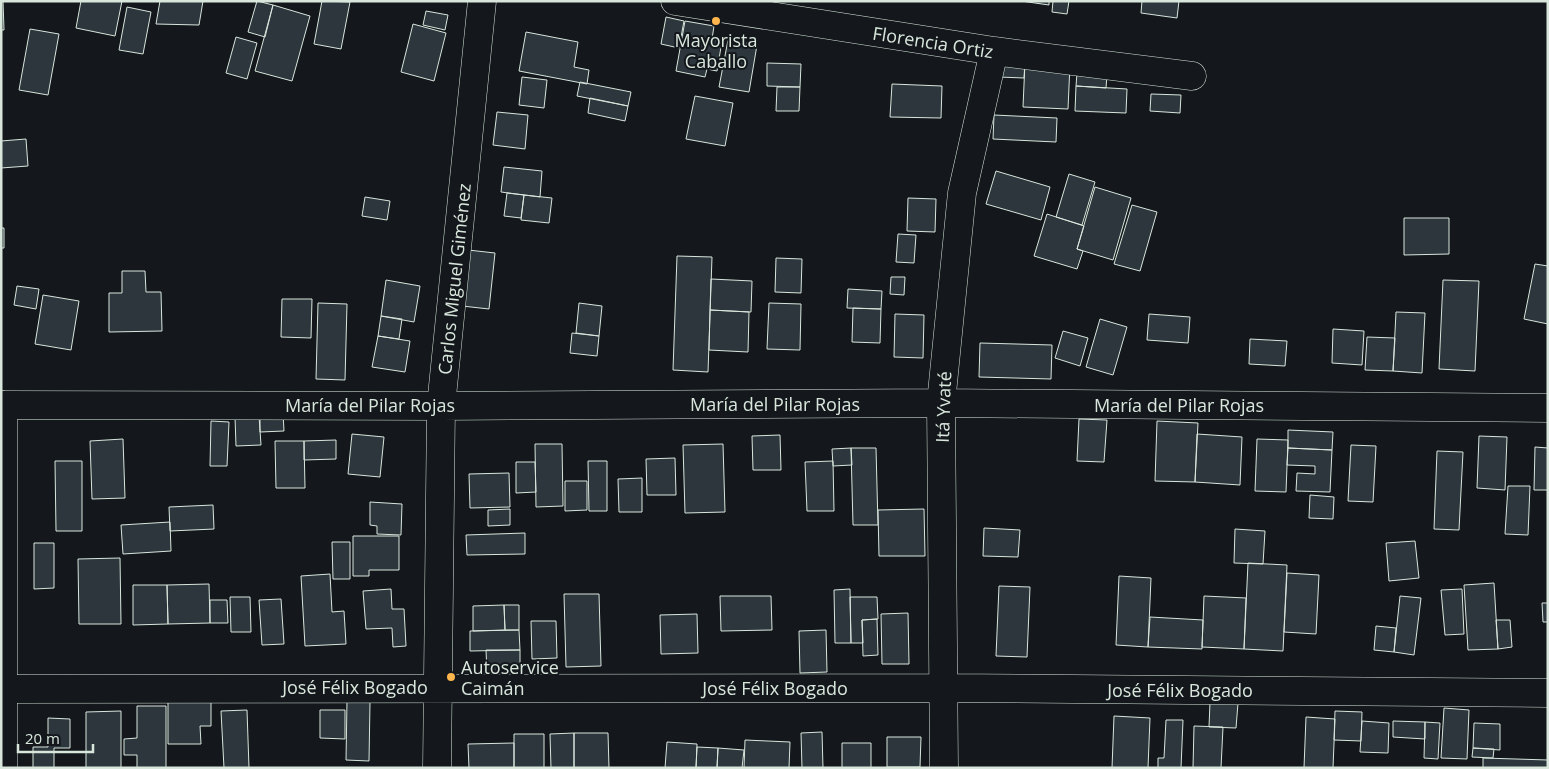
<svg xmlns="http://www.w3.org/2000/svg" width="1549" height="769" viewBox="0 0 1549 769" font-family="'Open Sans',sans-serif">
	<rect width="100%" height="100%" fill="#14181c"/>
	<!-- building -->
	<path fill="#2c363c" stroke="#d8e6dc" d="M1 1H3L4 30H1Z
		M81 1H122L115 36 76 28Z
		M160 1H203L199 25 156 24Z
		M257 1 273 5 265 37 248 32Z
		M322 1 350 2 341 49 314 44Z
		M1021 1H1049V5Z
		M1053 1H1069L1067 14 1052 12Z
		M1142 1H1179L1177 18 1141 13Z
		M273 5 310 16 292 81 255 71Z
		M127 7 151 12 143 54 119 50Z
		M426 11 448 15 445 30 423 25Z
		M666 17 684 21 679 48 661 44Z
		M685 21 714 26 712 39 722 41 717 71 707 69 705 77 676 71Z
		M413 24 446 33 434 81 401 72Z
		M30 29 59 34 48 95 19 90Z
		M526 32 578 42 574 67 589 70 587 84 519 71Z
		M236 37 257 43 247 79 226 73Z
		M728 40 757 45 749 92 719 87Z
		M999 61 1025 62 1024 78 998 77Z
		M1025 62 1070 64 1068 109 1023 107Z
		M767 63 801 64 800 87 767 86Z
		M1077 73 1107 75 1106 88 1076 86Z
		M522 77 547 80 544 108 519 105Z
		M580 82 631 92 628 106 577 96Z
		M892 84 942 86 941 118 890 117Z
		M1076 86 1127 89 1126 113 1075 111Z
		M777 87H800L799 111H776Z
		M1151 94 1181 95 1180 113 1150 111Z
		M695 96 733 103 725 146 686 139Z
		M590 98 628 106 625 121 588 113Z
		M497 112 528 115 525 149 493 145Z
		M994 115 1057 118 1056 142 993 139Z
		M26 139 28 166 1 168V141Z
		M504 167 542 171 540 197 501 192Z
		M996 171 1050 187 1041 220 986 204Z
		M1069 174 1095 182 1082 225 1056 217Z
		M1095 187 1131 198 1113 260 1077 249Z
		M507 193 524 195 521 218 504 216Z
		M524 195 552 198 549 223 521 220Z
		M365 197 390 201 387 220 362 216Z
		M908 198 936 199 935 232 907 231Z
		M1132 205 1157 212 1140 271 1114 264Z
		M1047 214 1084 226 1077 249 1083 251 1077 269 1034 256Z
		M1404 218H1449V254L1404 255Z
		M1 228H4V248H1Z
		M898 234 916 235 914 263 896 262Z
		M468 250 495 253 489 309 462 306Z
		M677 256 712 257 708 372 673 370Z
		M776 258 802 259 801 293 775 292Z
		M1535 264 1548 266V324L1524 319Z
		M122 271H145L146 292H161L162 331 109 332V293H122Z
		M891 277H905L904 295 890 294Z
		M711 279 752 281 751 312 710 310Z
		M386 280 420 286 414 322 381 316Z
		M1443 280 1479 281 1475 371 1439 369Z
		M17 286 39 289 36 309 14 305Z
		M848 289 882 291 881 309 847 308Z
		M43 295 79 301 71 350 35 344Z
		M282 299H312L311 338 281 337Z
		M318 303 347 304 345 380 316 379Z
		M579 303 602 306 599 336 576 333Z
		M769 303 801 304 800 350 767 349Z
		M853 308 881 309 880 343 852 342Z
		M710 310 749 312 748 352 709 350Z
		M1396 312 1425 313 1422 373 1393 371Z
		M895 314 924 315 923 358 894 357Z
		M1149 314 1190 317 1188 343 1147 340Z
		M381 316 402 319 399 339 378 336Z
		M1100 319 1127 327 1113 375 1086 367Z
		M1333 329 1364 331 1362 365 1332 363Z
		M1063 331 1088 338 1080 366 1055 358Z
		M572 333 599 336 597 356 570 353Z
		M378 336 410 341 405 372 372 367Z
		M1367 337 1395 338 1393 371 1365 370Z
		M1250 339 1287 341 1285 366 1249 364Z
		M980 343 1052 345 1051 379 979 377Z
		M283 413 284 431 260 432V414Z
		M259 416 261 445 236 446 235 417Z
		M1079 419 1107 420 1104 462 1077 461Z
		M211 421 229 422 227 466H210Z
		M1157 421 1198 423 1195 482 1155 481Z
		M1288 430 1333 432 1332 450 1288 448Z
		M352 434 384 437 380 477 348 474Z
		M1197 434 1242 437 1240 485 1195 482Z
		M780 435 781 470H753L752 436Z
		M1479 436 1507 437 1505 490 1477 488Z
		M123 439 125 498 92 499 90 441Z
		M1257 439 1288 440 1286 492 1255 491Z
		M336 440V459L304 460V441Z
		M275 441H304L305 488H276Z
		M535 444H562L563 506 536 507Z
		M723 444 725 512 685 513 683 445Z
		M1351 445 1376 446 1373 502 1348 501Z
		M1535 447 1548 448V490H1534Z
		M851 448 852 465 833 466 832 449Z
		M851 448H876L878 525H853Z
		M1288 448 1332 450 1330 492 1296 491 1297 473 1315 474V466L1287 465Z
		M1437 451 1463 452 1459 530 1434 529Z
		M675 458 676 495H647L646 459Z
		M55 461H82V531H56Z
		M588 461H607V511H589Z
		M833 461 834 511H807L805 462Z
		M516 462H535L536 492 516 493Z
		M509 473 510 507 470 508 469 474Z
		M642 478V512H619L618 479Z
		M565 481H587V510L565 511Z
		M1508 486H1530L1528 535 1505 534Z
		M1310 495 1334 497 1333 519 1309 518Z
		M370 502 402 504 401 535 377 534V526L370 525Z
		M213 505 214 529 170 531 169 507Z
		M510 509V525L488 526V510Z
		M924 509 925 556H879L878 510Z
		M170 522 171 551 123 554 121 525Z
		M984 528 1020 530 1018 557 983 556Z
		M1235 529 1265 531 1263 564 1234 563Z
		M525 533V554L467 555 466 535Z
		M353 536H399V570H369V576H353Z
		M1415 541 1419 578 1389 581 1386 543Z
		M332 542H350V579H333Z
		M34 543H54V588L34 589Z
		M120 558 121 624H79L78 559Z
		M1248 563 1287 565 1283 651 1244 649Z
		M1287 573 1319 575 1316 634 1284 632Z
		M330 574 332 612 344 611 346 644 305 646 301 576Z
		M1119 576 1151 578 1148 647 1116 645Z
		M1494 583 1498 649 1468 650 1464 585Z
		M209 584 210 623 168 624 167 585Z
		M133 585H167L168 624 133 625Z
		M999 586 1030 587 1027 657 996 656Z
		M391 589 392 609H404L406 646 393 647 392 628 366 629 363 591Z
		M850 589 851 643H835L834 590Z
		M1462 589 1464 634 1445 635 1441 590Z
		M564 594H599L601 666 566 667Z
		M720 596H771L772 630 721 631Z
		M1204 596 1246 598 1244 649 1202 647Z
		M1400 596 1421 598 1414 655 1394 652Z
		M230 597H250L251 632H231Z
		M850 597H877L878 619 862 620 863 643H851Z
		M281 599 284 644 262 645 259 600Z
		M210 600H227L228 623H210Z
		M1542 603H1548V622H1543Z
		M504 605H519V630H505Z
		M504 605 505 630 473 631V606Z
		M908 613 909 664H882L881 614Z
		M697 614 698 653 661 654 660 615Z
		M1150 617 1203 620 1202 649 1148 647Z
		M877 619 878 655 863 656 862 620Z
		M1496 620H1510L1512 647 1498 649Z
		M531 621H556L557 658 532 659Z
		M1376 626 1396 628 1394 652 1374 650Z
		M519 630 520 650 470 651V631Z
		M826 630 827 672 800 673 799 631Z
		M486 650H520V673H487Z
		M168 695H211V726H200L201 744H168Z
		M347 701 370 702 369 761 346 760Z
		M1210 702 1238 703 1236 728 1209 727Z
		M137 706H166V768H137V755H124V739L137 738Z
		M1444 708 1469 710 1467 759 1441 758Z
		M247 710 249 768H224L221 711Z
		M320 710H345V739L320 738Z
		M121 711V768H86V712Z
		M1335 711 1362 712 1361 741 1334 740Z
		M1114 716 1150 718 1148 768H1112Z
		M1306 717 1335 719 1333 768H1304Z
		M48 718 70 719V748H54V768H33V747H48Z
		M1166 720H1183L1181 768H1158V758H1164Z
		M1362 721 1389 723 1388 753 1360 752Z
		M1393 721 1425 722V739L1393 737Z
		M1425 722 1440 723 1438 759 1424 758Z
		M1474 723 1500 724V750L1473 748Z
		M1194 726 1223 727 1221 768H1193Z
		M822 732 823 768H802L801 733Z
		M574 733V768H551L550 734Z
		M574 733H608L609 768H574Z
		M514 734H544V768H514Z
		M887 737H921L920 767H887Z
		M745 740 790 742 789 768H744Z
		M667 742 697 744 696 768H665Z
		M514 743V768H469L468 744Z
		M842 743H871V768H842Z
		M697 747 718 748 717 768H696Z
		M718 748 744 750 742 768H717Z
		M1473 748 1494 749 1493 758 1472 757Z
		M1483 758 1548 760V768H1483Z"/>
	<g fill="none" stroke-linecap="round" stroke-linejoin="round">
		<!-- minor casing -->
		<g stroke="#d8e6dc" stroke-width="29">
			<path id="minor" d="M675 1 994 51 1192 76
				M1 405 441 406 941 403 1548 408
				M1 689 944 688 1548 693
				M3 768V405
				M437 768 441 406 482 1
				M944 768 941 403 962 193 994 51"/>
		</g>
		<!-- minor -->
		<use href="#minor" stroke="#14181c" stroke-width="28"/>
	</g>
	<!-- markers -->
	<g fill="#ffb74d" stroke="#14181c" stroke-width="2">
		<circle cx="716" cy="21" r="5"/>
		<circle cx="451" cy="677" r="5"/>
	</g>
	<g text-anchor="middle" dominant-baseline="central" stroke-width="4" stroke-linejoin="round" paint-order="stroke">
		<!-- poi labels -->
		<g font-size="18" fill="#d8e6dc" stroke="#14181c">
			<text x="716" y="40">Mayorista<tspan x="716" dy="21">Caballo</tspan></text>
			<text x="461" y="667" text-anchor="start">Autoservice<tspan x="461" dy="21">Caimán</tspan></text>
		</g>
		<!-- street labels -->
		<g font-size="18" fill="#d8e6dc" stroke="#14181c">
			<text transform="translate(933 42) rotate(9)">Florencia Ortiz</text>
			<text transform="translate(454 279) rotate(-84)">Carlos Miguel Giménez</text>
			<text x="775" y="404">María del Pilar Rojas</text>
			<text x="370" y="405">María del Pilar Rojas</text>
			<text x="1179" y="405">María del Pilar Rojas</text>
			<text transform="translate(943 407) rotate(-88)">Itá Yvaté</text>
			<text x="355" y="687">José Félix Bogado</text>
			<text x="775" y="688">José Félix Bogado</text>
			<text x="1180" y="690">José Félix Bogado</text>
		</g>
	</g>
	<!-- border -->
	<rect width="1549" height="769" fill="none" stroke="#d8e6dc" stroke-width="5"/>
	<!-- scale -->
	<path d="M18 744v8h75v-8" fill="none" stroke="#d8e6dc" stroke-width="2.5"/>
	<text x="25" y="744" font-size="15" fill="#d8e6dc" stroke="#14181c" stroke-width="4" paint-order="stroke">20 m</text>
</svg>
